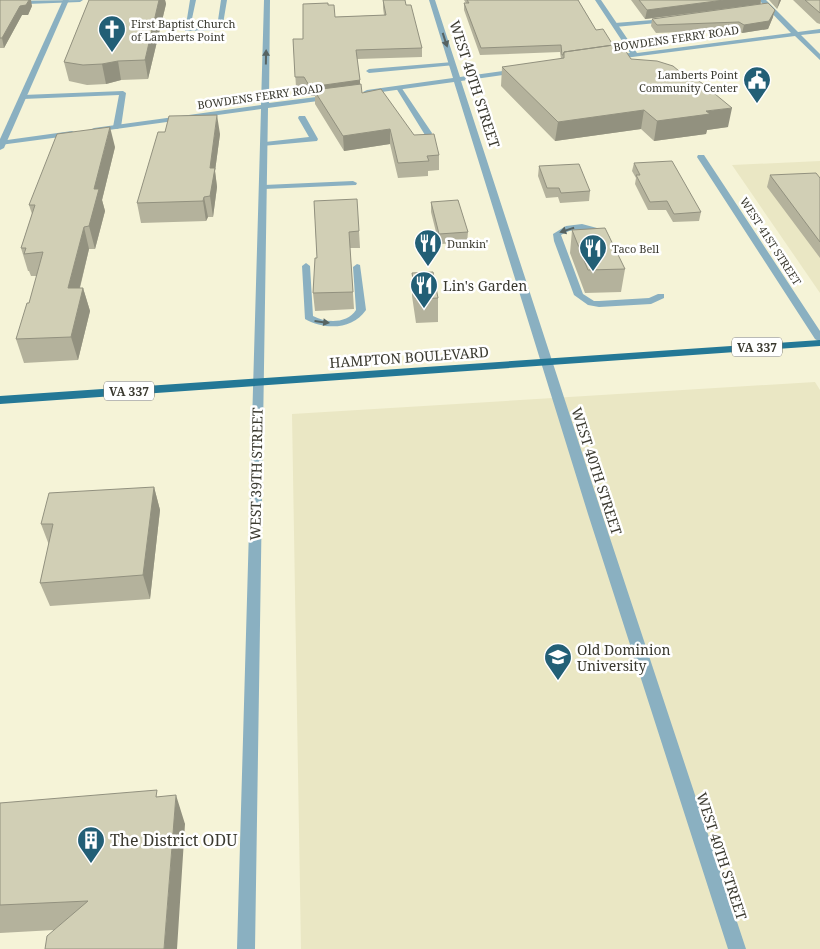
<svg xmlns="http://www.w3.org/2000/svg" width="820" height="949" viewBox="0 0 820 949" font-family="'Noto Serif',serif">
	<rect width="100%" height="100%" fill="#f5f3d7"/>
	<!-- built -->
	<path fill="#eae7c4" d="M820 161V293L732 165Z
		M815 382 820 390V949H301L292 414Z"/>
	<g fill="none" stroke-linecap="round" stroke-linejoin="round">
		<!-- service -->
		<path fill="#8ab0c1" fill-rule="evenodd" d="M190 0H196L190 28 217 27 221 0H227L222 30 185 31Z
			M665 19 667 20V22L615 27 612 25 615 23Z
			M453 62 455 63V65L369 73 366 71 369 69Z
			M397 87H401L432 133 431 135H425L396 88Z
			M123 91 126 93 121 127 117 129 113 127 119 95 23 99 20 97 23 95Z
			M299 116H305L318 139 317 141 262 146V142H265L309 137 298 118Z
			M353 181 357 183 356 185 264 189 260 187 264 185Z
			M582 224 597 228 610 237 606 240C590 234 579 224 561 235L583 294 594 301H599L649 298 658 294H664V298L651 304 599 307 588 305 574 295 554 241 553 234 566 226Z
			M306 263 310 266 313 316C326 323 347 324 356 310L353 267 357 264 360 265 366 310C352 330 325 330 305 319L302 266Z"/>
		<!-- minor -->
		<path fill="#8ab0c1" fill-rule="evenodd" d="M83 0 80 2 0 5V1Z
			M264 0H270L269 103 332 95 336 97 332 99 268 108 255 949H237L261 109 94 132 90 130 94 128 261 105Z
			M429 0H435L460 77 518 69 522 71 518 73 461 81 602 514 746 949H728L588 514 454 82 367 94 363 92 367 90 453 78Z
			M595 0H601L637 53 791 33 759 0H766L798 32 820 29V33L801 35 820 54V60L795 36 609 60V56L630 53Z
			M72 131 76 133 75 135 0 145V141Z
			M698 155H704L820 331V342L815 339 697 157Z"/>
		<!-- tertiary -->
		<path fill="#8ab0c1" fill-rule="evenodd" d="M63 0H69L4 148 0 150V139Z"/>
		<!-- primary -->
		<path fill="#247896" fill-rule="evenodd" d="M820 340V346L0 404V396Z"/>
	</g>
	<!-- wall -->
	<path fill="#b4b29c" d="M0 0 32 6 28 15H22L4 48H0Z
		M89 0H165L166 4 148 79 121 80 106 84 87 85 69 81 64 62Z
		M383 0 406 5 422 48V57L357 59 360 84 362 93 439 155V170L428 171V176L398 178 390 144 344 151 315 104V96H311L304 86 296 87 293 39H303L328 5 335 17 384 15 383 8Z
		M464 0H578L596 30 613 45 631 59 728 127 707 130 706 134 654 141 641 129 555 141 501 86 502 67 561 59 560 52 480 55 464 10V3H466Z
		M631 0H761V4L773 17 768 29 742 33 737 30 656 33 651 26 652 19 712 11 645 19Z
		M769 0H781L777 9Z
		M793 0H820V24L817 23Z
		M220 134 215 171 217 187 213 217H208L206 221 141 223 137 203Z
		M115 147 102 200 105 211 95 249H89L80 288H83L90 311 78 360 24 363 16 339 29 303 37 276H31L29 271H28L21 248 32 214 29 205Z
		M634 163 701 212 699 221 673 222 666 210H648L635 184 636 178 632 171Z
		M539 166 590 191 589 201 560 203 558 197 546 198 538 176Z
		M770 175 820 178V258L767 187Z
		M314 201 359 231 360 248H350L354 309 315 311 313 293 317 258Z
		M431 202 468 232 467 243 439 244 431 212Z
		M572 230 625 269 621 292 585 293 570 253Z
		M412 273 438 298V322L416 323 412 296Z
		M154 487 160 510 150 599 50 606 40 583 49 545 41 524Z
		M159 797 185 824 54 930 0 933V803Z"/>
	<!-- shaded-wall -->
	<path fill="#92917f" d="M29 0H31L32 6 28 15H22L4 48 2 38 20 6Z
		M159 0H165L166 4 148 79 145 60Z
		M724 0H761L760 4 645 19 647 10Z
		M779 0H781L777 9Z
		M775 10 773 17 768 29 742 33 744 25Z
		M118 61 121 80 106 84 102 64Z
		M360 80V90H314L315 96H311L310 87Z
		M732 108 728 127 707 130 706 134 654 141 657 121 706 111Z
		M644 110 641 129 555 141 558 122Z
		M217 115 220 134 215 171 217 187 213 217 210 196V168Z
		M110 127 115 147 102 200 105 211 95 249 89 226 94 189Z
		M390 129V144L344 151 343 136Z
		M204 197 208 217 206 221 203 201Z
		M84 227 89 249 74 311 68 288Z
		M83 288 90 311 78 360 71 337Z
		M154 487 160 510 150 599 143 575Z
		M176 795 185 824 177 949H164Z"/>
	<!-- building -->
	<path fill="#d1cfb5" stroke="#92917f" d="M0 0H29L26 5 20 6 2 38H0Z
		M89 0H159L145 60 118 61 102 64 83 65 64 62Z
		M383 0H405L406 5H411L422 48 356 50 360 80 310 87 304 77H295L293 39H303V4L328 3V5H334L335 17 386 15Z
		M467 0H578L596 30 603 29 613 45 564 52 563 55H562L561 45 481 48 464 3H469Z
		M639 0H724L647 10Z
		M805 0H820V13Z
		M768 3 775 10 769 21 744 25 739 22 657 25 652 19Z
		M621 44 631 59 657 61 673 66 691 81 698 80 732 108 706 111 710 114 657 121 644 110 558 122 502 67 564 58V52Z
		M361 84 362 93 381 89 414 135 434 134 439 155 427 156 429 161 398 163 390 129 343 136 314 90Z
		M217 115 210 168H215L210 196 204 197 203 201 137 203 158 132H165L169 116Z
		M110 127 94 189H99L89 226 84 227 68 288H83L71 337 16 339 27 303H29L43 252 24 254 26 248H21L35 205H29L57 134Z
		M672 161 701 212 674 214 667 201 650 202 636 175H640L634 163Z
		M579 164 590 191 561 193 559 188H547L539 166Z
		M816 173 820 178V242L770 175Z
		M357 199 359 231 349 232 353 292 313 293 315 258H317L314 201Z
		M458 200 468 232 439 234 431 202Z
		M605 228 625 269 588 270 572 230Z
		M433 272 438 298 416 299 412 273Z
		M154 487 143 575 40 583 53 524H41L49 493Z
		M157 790 156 797 176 795 164 949H45L47 936 88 901 0 905V803Z"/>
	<!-- one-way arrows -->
	<defs><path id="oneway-solid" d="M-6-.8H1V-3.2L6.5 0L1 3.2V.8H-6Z" transform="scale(1.25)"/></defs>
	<g fill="#566362">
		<use href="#oneway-solid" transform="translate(445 40) rotate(72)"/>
		<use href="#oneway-solid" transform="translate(266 57) rotate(-89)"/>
		<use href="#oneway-solid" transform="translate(567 230) rotate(162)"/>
		<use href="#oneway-solid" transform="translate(322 322) rotate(7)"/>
	</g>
	<!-- icons -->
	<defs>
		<g id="church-pin" transform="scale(1.4375)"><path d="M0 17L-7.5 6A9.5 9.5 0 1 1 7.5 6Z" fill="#225f76" stroke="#fff"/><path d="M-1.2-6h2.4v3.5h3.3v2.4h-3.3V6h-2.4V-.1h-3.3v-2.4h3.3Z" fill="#fff"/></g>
		<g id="civic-pin" transform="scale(1.4375)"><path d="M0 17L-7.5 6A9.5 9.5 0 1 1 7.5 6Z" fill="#225f76" stroke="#fff"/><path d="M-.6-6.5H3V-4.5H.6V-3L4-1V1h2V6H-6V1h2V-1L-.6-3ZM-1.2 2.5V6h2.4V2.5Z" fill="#fff"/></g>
		<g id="restaurant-pin" transform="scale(1.4375)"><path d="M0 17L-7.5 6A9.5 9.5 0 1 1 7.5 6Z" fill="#225f76" stroke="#fff"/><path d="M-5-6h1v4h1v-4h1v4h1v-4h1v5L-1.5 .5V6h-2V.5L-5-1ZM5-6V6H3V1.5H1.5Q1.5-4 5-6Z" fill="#fff"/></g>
		<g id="university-pin" transform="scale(1.4375)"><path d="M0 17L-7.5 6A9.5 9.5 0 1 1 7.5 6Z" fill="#225f76" stroke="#fff"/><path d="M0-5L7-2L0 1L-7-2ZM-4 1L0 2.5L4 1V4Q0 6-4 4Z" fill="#fff"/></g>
		<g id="building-pin" transform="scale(1.4375)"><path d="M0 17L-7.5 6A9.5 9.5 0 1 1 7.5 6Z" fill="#225f76" stroke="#fff"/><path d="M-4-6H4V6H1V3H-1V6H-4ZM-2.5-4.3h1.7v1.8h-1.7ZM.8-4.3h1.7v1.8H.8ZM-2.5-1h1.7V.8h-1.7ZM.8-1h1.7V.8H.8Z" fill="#fff"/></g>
	</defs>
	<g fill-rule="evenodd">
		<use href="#church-pin" x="112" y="29"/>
		<use href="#civic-pin" x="757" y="80"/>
		<use href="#restaurant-pin" x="428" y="243"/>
		<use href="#restaurant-pin" x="593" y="248"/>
		<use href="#restaurant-pin" x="424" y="285"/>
		<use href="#university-pin" x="558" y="657"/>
		<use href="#building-pin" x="91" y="840"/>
	</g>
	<g text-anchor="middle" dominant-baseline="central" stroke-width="5" stroke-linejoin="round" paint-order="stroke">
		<!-- far-poi labels -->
		<g font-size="11" fill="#3a392f" stroke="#fff" text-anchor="start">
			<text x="131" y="23">First Baptist Church<tspan x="131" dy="13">of Lamberts Point</tspan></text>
			<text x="738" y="74" text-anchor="end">Lamberts Point<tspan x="738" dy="13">Community Center</tspan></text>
			<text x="447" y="243">Dunkin'</text>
			<text x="612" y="248">Taco Bell</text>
		</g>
		<!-- far-street labels -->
		<g font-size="11" fill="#3a392f" stroke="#fff">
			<text transform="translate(676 38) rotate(-8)">BOWDENS FERRY ROAD</text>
			<text transform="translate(260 96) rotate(-8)">BOWDENS FERRY ROAD</text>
			<text transform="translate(771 241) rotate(57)">WEST 41ST STREET</text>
		</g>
		<!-- shield labels -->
		<g fill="#fff" stroke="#75746d" stroke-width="1">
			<rect x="732" y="337.5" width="50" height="19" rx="4"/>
			<rect x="104" y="381.5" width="50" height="19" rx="4"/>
		</g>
		<g font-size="12" font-weight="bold" fill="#3a392f">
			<text x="757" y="347">VA 337</text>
			<text x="129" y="391">VA 337</text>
		</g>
		<!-- street labels -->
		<g font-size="14" fill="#3a392f" stroke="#fff">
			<text transform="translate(475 84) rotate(72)">WEST 40TH STREET</text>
			<text transform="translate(409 357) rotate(-4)">HAMPTON BOULEVARD</text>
			<text transform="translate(597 471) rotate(72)">WEST 40TH STREET</text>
			<text transform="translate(256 474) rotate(-89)">WEST 39TH STREET</text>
			<text transform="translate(722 856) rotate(72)">WEST 40TH STREET</text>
		</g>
		<!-- poi labels -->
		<g font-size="14" fill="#3a392f" stroke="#fff" text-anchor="start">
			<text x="443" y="285">Lin's Garden</text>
			<text x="577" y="649">Old Dominion<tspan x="577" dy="16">University</tspan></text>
		</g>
		<!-- near-poi labels -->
		<g font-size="16" fill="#3a392f" stroke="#fff" text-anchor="start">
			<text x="110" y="840">The District ODU</text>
		</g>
	</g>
</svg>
